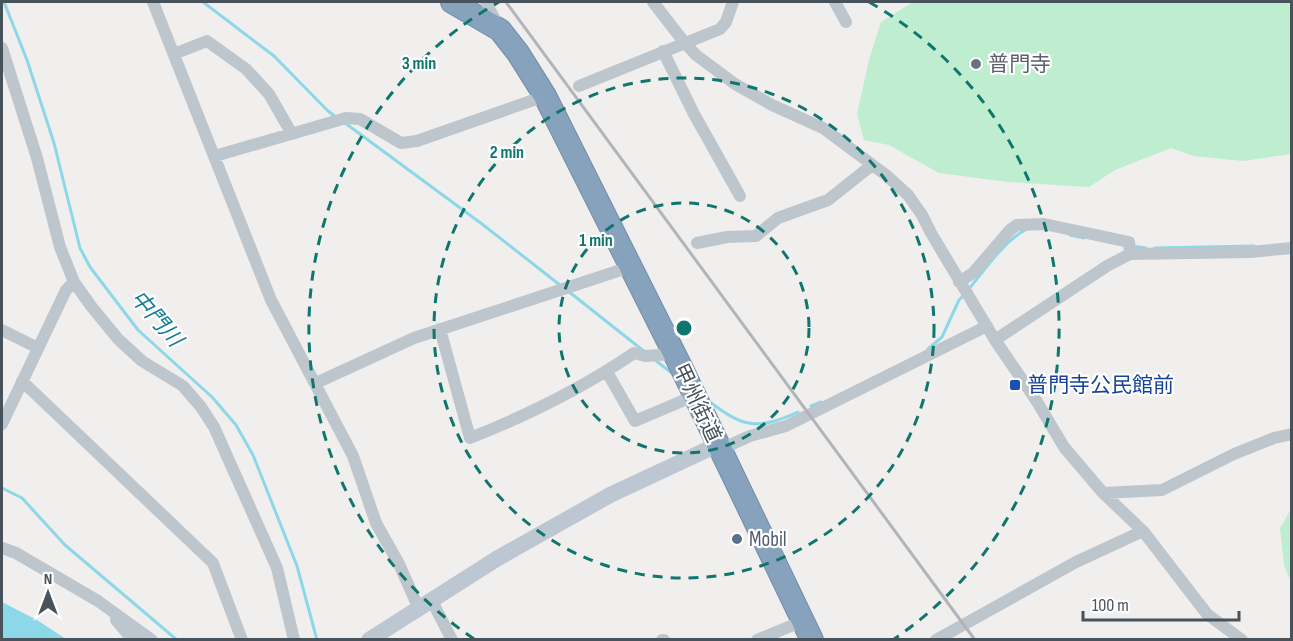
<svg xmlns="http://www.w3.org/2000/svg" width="1293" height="641" viewBox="0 0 1293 641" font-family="'Sofia Sans Condensed','Noto Sans JP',sans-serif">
	<rect width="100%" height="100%" fill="#f1eeee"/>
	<!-- green -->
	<path fill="#beedcf" d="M913 2H1291V154L1243 161 1193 156 1171 148 1115 170 1089 187 1008 182 939 173 889 145 864 140 857 114 869 60 881 22Z
		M1291 509H1292L1291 583 1284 565 1280 528Z"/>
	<!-- water -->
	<path fill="#8cd8e9" d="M2 602 37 620 66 639H2Z"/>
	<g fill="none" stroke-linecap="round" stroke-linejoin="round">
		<!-- stream -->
		<path stroke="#8cd8e9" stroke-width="3" d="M4 2 27 60 54 143 80 248 90 267 138 330 212 397 236 425 253 455 297 566 317 640
			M203 2 274 56 327 110 337 118
			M345 123 482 224 560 285
			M1070 235 1084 238
			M1132 246 1146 248
			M1155 248 1254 246
			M968 290C985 270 1002 243 1025 230
			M568 291 645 352
			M927 350 942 337 959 300 964 295
			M655 360 673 374
			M710 402C744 428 758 430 798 412
			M811 406 821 402
			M2 488 22 498 65 545 177 640"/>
		<!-- highway casing -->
		<g stroke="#738da8" stroke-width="24">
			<path id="highway" d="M452 2 500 30 518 53 545 96 682 369 812 640"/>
		</g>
		<!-- street -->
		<path stroke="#bdc6cd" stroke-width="12" d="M153 2 271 300 353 456 376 523 399 564 419 609
			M486 2 497 24
			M653 2 684 42 696 55 735 84 772 105 823 128 886 175 908 195 922 215 931 233 995 340 1036 400 1064 447 1103 493 1143 531 1207 614 1242 640
			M835 2 846 22
			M2 48 37 158 60 247 74 282 91 306 118 339 142 361 183 386 201 407 214 427 277 568 294 640
			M663 51 694 114 740 196
			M174 54 207 41 246 69 269 94 292 134
			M579 86 720 29 726 22 733 2
			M215 156 346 118 360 119 401 143 417 141 545 96
			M697 243 727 237 756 236 778 218 828 200 872 165
			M959 282 973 273 1010 230 1017 225 1044 224 1129 242 1130 254
			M440 329 470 438C528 415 583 388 634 353L645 356 674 354
			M2 330 38 348
			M995 340 1107 266 1130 254 1250 252 1292 248
			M607 372 635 421 694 396
			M22 381 213 563 242 640
			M316 383 414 338 630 267
			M2 424 66 290 74 282
			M719 450 750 436 786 426 987 326
			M1103 493 1162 490 1234 454 1274 438 1292 434
			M2 548 16 553 98 601 152 640
			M432 601 452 640
			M116 620 133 640
			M662 640H664
			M757 640 803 621
			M936 640 1076 562 1143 531"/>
		<!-- secondary -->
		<path stroke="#bdc7d2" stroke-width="16" d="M369 640 498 558 610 495 717 445"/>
		<!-- highway -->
		<use href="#highway" stroke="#87a2bc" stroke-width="22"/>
		<!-- rail -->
		<path stroke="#b1b4b9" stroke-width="3" d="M506 2 975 640"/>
	</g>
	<!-- distance rings -->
	<g fill="none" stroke="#0f766e" stroke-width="3" stroke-dasharray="10 8">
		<circle cx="684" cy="328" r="125"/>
		<circle cx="684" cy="328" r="250"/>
		<path d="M474 639A375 375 0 0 1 499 2M869 2A375 375 0 0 1 894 639"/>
	</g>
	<!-- markers -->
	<circle fill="#6b7280" stroke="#fff" stroke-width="2" cx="976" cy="64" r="6"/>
	<rect fill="#1a4fb4" stroke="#fff" stroke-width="2" x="1009" y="379" width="12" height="12" rx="3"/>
	<circle fill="#5c6f8a" stroke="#fff" stroke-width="2" cx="737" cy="539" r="6"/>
	<g text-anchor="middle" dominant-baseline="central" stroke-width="4.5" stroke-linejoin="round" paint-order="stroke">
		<!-- worship labels -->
		<g font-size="21" fill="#5b616d" stroke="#fff" text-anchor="start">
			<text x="988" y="64">普門寺</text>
		</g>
		<!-- transit labels -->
		<g font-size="21" fill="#164399" stroke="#fff" text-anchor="start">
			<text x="1027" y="385">普門寺公民館前</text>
		</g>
		<!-- street labels -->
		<g font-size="21" fill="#47525b" stroke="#fff">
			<text transform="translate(697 403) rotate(65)">甲州街道</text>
		</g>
		<!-- service labels -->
		<g font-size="21" fill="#4e5e75" stroke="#fff" text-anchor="start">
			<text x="749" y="539">Mobil</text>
		</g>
		<!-- water labels -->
		<g font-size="22" font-style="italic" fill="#107d96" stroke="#fff">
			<text transform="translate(156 319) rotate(49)">中門川</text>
		</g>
	</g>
	<circle cx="684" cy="328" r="9" fill="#0f766e" stroke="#fff" stroke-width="3"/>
	<g font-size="18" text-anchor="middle" font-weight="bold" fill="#0f766e" stroke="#fff" stroke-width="4.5" stroke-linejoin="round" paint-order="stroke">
		<text x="419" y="69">3 min</text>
		<text x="507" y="158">2 min</text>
		<text x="596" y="246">1 min</text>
	</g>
	<!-- border -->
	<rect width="1293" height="641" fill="none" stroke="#47525b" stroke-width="6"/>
	<!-- north arrow -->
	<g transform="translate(48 593)" stroke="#ffffff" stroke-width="4.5" paint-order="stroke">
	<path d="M0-4.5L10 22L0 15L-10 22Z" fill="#47525b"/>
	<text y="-9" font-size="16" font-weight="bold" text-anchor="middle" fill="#47525b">N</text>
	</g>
	<!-- scale -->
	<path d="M1083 611v9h156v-9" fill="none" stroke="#47525b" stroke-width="3"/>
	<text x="1092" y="611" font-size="18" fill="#47525b" stroke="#ffffff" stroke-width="4.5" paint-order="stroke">100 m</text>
</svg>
